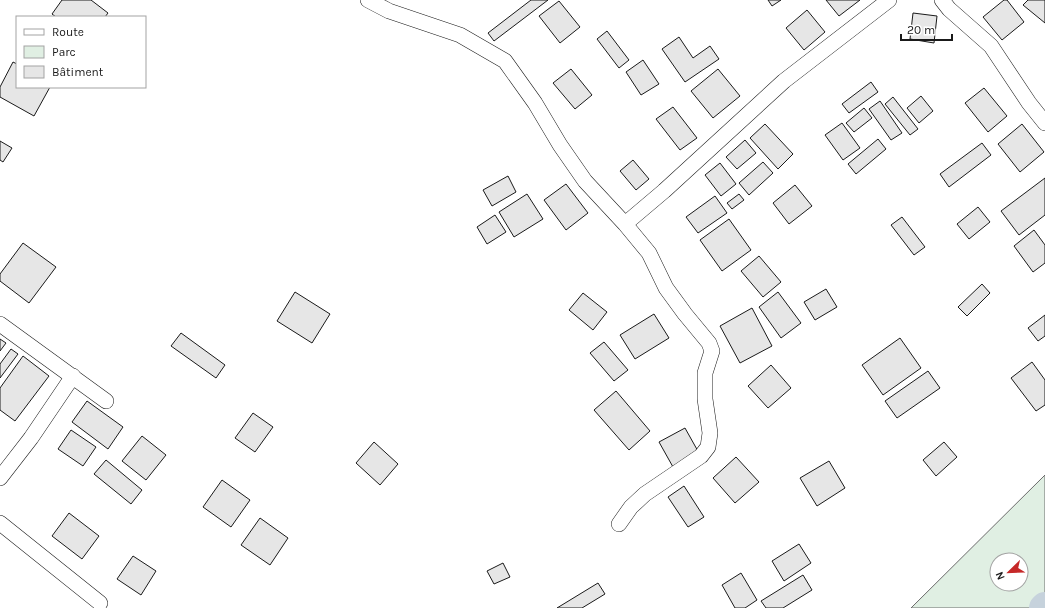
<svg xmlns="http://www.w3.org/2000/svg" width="1045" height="608" viewBox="0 0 1045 608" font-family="Karla,sans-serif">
	<rect width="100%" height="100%" fill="#fff"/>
	<!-- green -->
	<path fill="#e0efe3" stroke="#6a6a6a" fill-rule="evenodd" d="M1045 475V608H911ZM997 560H1021V584H997Z"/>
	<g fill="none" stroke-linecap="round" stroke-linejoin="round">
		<!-- river -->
		<path stroke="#c6d2dc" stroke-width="30" d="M1044 608 1045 607"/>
	</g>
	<!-- building -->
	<path fill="#e6e6e6" stroke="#1a1a1a" d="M62 0H91L108 13 105 17H56L52 14Z
		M531 0H548L494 41 488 33Z
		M768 0H781L772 6Z
		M826 0H860L839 16Z
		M1004 0H1007L1024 22 1002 40 983 17Z
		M1028 0H1045V23L1023 5Z
		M559 1 580 27 560 43 539 16Z
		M807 10 825 32 804 50 786 28Z
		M913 13 937 16 934 43 910 39Z
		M607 31 629 60 619 68 597 39Z
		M679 37 693 58 710 46 719 59 685 82 662 49Z
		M643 60 659 84 641 95 626 72Z
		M13 62 17 64V87H50L34 116 0 97V87Z
		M571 69 592 95 575 109 553 83Z
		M718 69 740 96 713 118 691 91Z
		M871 82 878 92 849 113 842 104Z
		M984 88 1007 116 988 132 965 103Z
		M921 96 933 111 919 123 907 108Z
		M893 97 918 129 910 135 885 104Z
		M880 101 902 133 891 140 869 109Z
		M673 107 697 138 680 150 656 119Z
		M864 108 872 118 854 132 846 123Z
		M842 123 860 148 843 160 825 135Z
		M765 124 793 154 778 169 750 138Z
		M1022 124 1044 152 1020 172 998 144Z
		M878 139 886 149 856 174 848 164Z
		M745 140 756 153 737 169 726 157Z
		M0 141 12 148 3 162 0 160Z
		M982 143 991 155 949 187 940 174Z
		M633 160 649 179 636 190 620 171Z
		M763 162 773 173 749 195 739 183Z
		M720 163 736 184 721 196 705 175Z
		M508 176 516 192 492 206 483 190Z
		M1045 178V215L1019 235 1001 211Z
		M566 184 588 213 566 230 544 200Z
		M795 185 812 206 789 224 773 203Z
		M527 194 543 219 514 237 499 212Z
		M739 194 744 200 732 209 727 203Z
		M715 196 727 213 698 233 686 217Z
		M978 207 990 222 969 239 957 224Z
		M495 215 506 232 487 244 477 227Z
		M902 217 925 247 914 255 891 225Z
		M729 219 751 250 722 271 700 240Z
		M1034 230 1045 245V263L1033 272 1014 246Z
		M23 243 56 267 29 303 0 281V274Z
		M759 256 781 282 763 297 741 271Z
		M982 284 990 293 967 316 958 307Z
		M826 289 837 307 815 320 804 302Z
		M295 292 330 314 312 343 277 321Z
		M778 292 801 323 781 338 759 307Z
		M583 293 607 312 593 330 569 310Z
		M752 308 772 346 740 363 720 326Z
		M654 314 669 338 635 359 620 335Z
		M1045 315V336L1038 341 1028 328Z
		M181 333 225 365 216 378 171 346Z
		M900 338 921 368 883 395 862 365Z
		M0 339 6 343 0 351Z
		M604 342 628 370 614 381 590 353Z
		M11 349 18 354 0 378V364Z
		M23 356 49 376 15 421 0 410V388Z
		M1032 362 1045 380V405L1036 411 1011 378Z
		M771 365 791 388 768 408 748 386Z
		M928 371 940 388 897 418 885 401Z
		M616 391 650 431 629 450 594 410Z
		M87 401 123 427 108 449 72 422Z
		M253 413 273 427 255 452 235 438Z
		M685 428 699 453 673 467 659 442Z
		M71 430 96 447 83 466 58 449Z
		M142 436 166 455 146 480 122 461Z
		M374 442 398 464 380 485 356 463Z
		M944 442 957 457 936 476 923 460Z
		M736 457 759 482 735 503 713 478Z
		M106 460 142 490 131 504 94 474Z
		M829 461 845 488 817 506 800 478Z
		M222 480 250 500 231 527 203 507Z
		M684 486 704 517 688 527 668 497Z
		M69 513 99 536 82 559 52 536Z
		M260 518 288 538 270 565 241 545Z
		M799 544 811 563 784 581 772 561Z
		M133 556 156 571 141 595 117 579Z
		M503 563 510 577 494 584 487 571Z
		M741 573 757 600 745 608H735L722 585Z
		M803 575 812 590 783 608H766L761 601Z
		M598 583 605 594 582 608H557Z"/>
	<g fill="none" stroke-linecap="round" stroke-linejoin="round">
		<!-- minor casing -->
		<g stroke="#1a1a1a" stroke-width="16">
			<path id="minor" d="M368 0 389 11 460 35 505 61 535 103 560 145 585 181 625 224 649 253 666 288 685 314 709 343 712 351 705 373V399L710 433 708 447 701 456 645 494 631 507 619 524
				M942 0 949 9 991 46 1029 103 1045 123
				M625 224 664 191 784 81 889 0
				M0 324 106 401
				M0 478 31 438 73 376
				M0 523 100 603"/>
		</g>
		<!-- minor -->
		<use href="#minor" stroke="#fff" stroke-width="15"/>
	</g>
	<!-- legend -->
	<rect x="16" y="16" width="130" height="72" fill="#ffffff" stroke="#a3a3a3"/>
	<rect x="24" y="29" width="20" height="6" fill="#ffffff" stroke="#a3a3a3"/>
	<text x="52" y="36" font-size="12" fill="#1a1a1a">Route</text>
	<rect x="24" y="46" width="20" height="12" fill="#e0efe3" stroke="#a3a3a3"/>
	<text x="52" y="56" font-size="12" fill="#1a1a1a">Parc</text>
	<rect x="24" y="66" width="20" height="12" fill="#e6e6e6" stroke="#a3a3a3"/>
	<text x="52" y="76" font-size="12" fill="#1a1a1a">Bâtiment</text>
	<!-- north arrow -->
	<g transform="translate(1009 572) rotate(247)"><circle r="19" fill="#ffffff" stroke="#a3a3a3"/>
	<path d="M0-3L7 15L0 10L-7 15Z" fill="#c62828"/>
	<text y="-6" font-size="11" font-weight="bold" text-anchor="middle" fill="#1a1a1a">N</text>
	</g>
	<!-- scale -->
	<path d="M901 34v6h51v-6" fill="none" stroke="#1a1a1a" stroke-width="2"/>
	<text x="907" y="34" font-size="12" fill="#1a1a1a" stroke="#ffffff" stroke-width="3" paint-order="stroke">20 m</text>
</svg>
